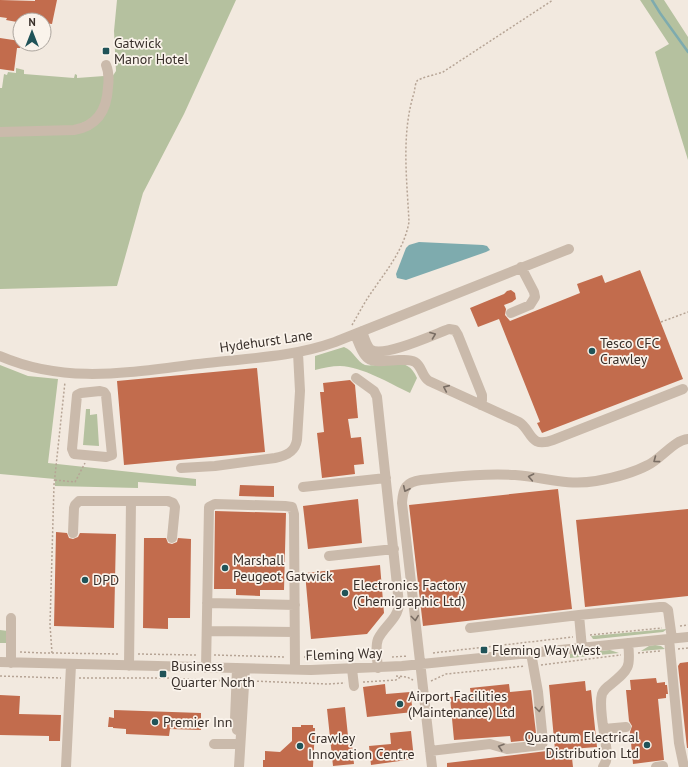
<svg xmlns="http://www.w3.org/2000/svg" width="688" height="767" viewBox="0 0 688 767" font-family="'PT Sans',sans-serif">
	<rect width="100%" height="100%" fill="#f2e9df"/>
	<!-- green -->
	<path fill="#b5c19f" d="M117 0H236L184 114 143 193 117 286 0 289V135L88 130 112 77 116 71 114 31Z
		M640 0H664L688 37V160L655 52 669 44Z
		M16 68 24 70V74L74 78 75 74 77 75V78L104 76V100L93 118 76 126 0 128V88H2L4 74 7 75 8 72 16 73Z
		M344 347C354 351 357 362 365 365 369 366 374 365 378 365 395 363 409 359 417 378L410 393C389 383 363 367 340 366 332 366 323 368 315 370V356Z
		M0 365 28 376 58 379 48 463 196 479V486L138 482V488L55 486V479L0 474Z
		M86 409H90V415L97 414 99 446 83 445Z
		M667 629 663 632 596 639H593L591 636Z
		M0 630 8 631V643H0Z
		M655 645 661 646 665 649 641 651 649 646Z
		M610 650 619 653 570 658V654Z"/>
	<!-- water -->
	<path fill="#7eabae" d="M419 242 483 245 487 246 490 250 486 252 406 280 397 278 396 274 406 248 409 245Z"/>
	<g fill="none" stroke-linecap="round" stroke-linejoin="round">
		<!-- stream -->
		<path stroke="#7eabae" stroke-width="2.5" d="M652 0 660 13 688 52"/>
	</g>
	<!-- building -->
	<path fill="#c26c4d" d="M0 0 35 1V0H57L52 24 44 23V20H17V22L6 20 7 18 0 17Z
		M0 38 20 41V48H17L14 71 0 69Z
		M640 270 683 379 542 433 537 423 540 422 499 319 478 327 470 308 504 294 507 291 511 290 515 293 516 299 512 302 504 305 506 309 505 315 510 321 580 293 577 284 602 275 605 283Z
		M257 368 265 452 124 465 117 381Z
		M350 380 355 385 358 418 348 419 351 438 361 437 364 464 354 465 355 474 322 478 317 433 324 432 320 392H324L323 383Z
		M240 485 274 486V497L239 496Z
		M558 489 572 609 423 626 409 505Z
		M358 499 362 543 308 549 303 506Z
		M688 509V596L585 607 576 520Z
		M215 511 286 513 284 590H260V596L236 595V589H214Z
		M56 532 67 533 69 538 73 539 78 537 80 533 116 534 114 628 54 626Z
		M144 538H166L168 543 172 544 177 542 178 538 191 539 190 618H168V629L143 628Z
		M380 565 384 613 367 634 311 639 305 573Z
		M688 662V748H687L678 666 680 663Z
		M656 678 657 683 665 682V685H667L668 694H666V698L658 699 664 760 633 764 630 732 632 726 629 721 626 690H631L630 680Z
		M585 681 586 691 591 690 597 747 571 749 573 767H447V763L555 750 549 685Z
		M385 684 386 694 410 692 413 712 367 717 363 687Z
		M509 684 510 692 531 690 536 733 530 734 531 740 511 742 510 736 454 740 450 697 471 695 470 688Z
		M0 695 20 696 19 714 61 715 60 741H49V736L0 735Z
		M345 707 348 736H351L354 764 333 766 327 709Z
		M114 710 201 713V730L170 729 169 736 126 734V729L113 728V727H108L109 717 114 718Z
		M301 725H313V728H315L313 767H263V760H265V751L280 752 292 741V727H301Z
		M411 731 414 759 371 765 369 746 391 744 390 733Z"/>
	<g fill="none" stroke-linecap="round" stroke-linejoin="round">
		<!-- path -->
		<path stroke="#b6a495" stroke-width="1.5" stroke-dasharray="2 2" stroke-linecap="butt" d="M661 322 688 312
			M352 325C358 315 364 303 371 293 386 271 404 250 409 222 407 180 401 134 414 93 415 89 415 84 417 81 419 78 438 74 443 72L553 0
			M55 480 75 482 85 463
			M680 626 688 625
			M590 635 662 628
			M678 649 688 648
			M20 652 44 653
			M44 653H52L50 625 54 485 65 382
			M52 653 120 654
			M433 653 573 637
			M638 653 660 651
			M138 654 196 655
			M214 655 286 657
			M304 657 354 658
			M392 657 408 656
			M541 665 621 655
			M0 676 61 678
			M396 676 407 677 413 680
			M79 678H169L227 681
			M253 681 327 684 345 683
			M431 681 446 674 525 666
			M363 682 396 680 402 676"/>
		<!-- minor -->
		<path stroke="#cabaab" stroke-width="10" d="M0 132 74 130C98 126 107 109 108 87 109 79 109 72 106 65
			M511 313 530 305 535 297 534 292 521 267
			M362 331C364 337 366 345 370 349 382 359 435 334 449 329L455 330 458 335 482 395V400L481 405
			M355 334C367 365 367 362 399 360 404 360 410 359 415 362 422 366 422 377 429 381L519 422C532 430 529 449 553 440L683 389
			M0 356C70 386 134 371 207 363 251 358 293 357 335 342L569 249
			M356 378 374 391 377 397 399 604C398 619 384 626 378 639 375 647 377 659 378 668
			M100 391 104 392 106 395 112 455 106 457 74 454 72 449 77 395 81 393Z
			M181 468 215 466 275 458C286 456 295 452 297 440L300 391 298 353
			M303 487 386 478
			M73 533 74 508 75 505 79 501H168L173 503 175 507 172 538
			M329 556 394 549
			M207 603 295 605
			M470 628 579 615
			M207 631 294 632
			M669 639 679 743 684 767
			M582 648 579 615 660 607H664L668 610 672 639
			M0 662 311 670 402 666 688 637
			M11 663V618
			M129 666 131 501
			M206 668 209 507 215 504 285 506 292 507 294 514 295 670
			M352 669 354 686
			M604 729 626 727
			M237 730 235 719 237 669
			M214 744H239
			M430 751 490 744 507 749 542 745 543 742 538 692 531 653
			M66 767 71 665
			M239 767 245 669
			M432 767 402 503C403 488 406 482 421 480 452 477 484 473 515 475 544 477 565 486 596 481 613 478 633 473 648 465 661 459 674 440 688 439
			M603 767 606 761 607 755C606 738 598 709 602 694 604 689 607 687 610 685 629 669 631 668 628 643
			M656 767 663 766"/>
	</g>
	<!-- one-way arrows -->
	<defs><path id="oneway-chevron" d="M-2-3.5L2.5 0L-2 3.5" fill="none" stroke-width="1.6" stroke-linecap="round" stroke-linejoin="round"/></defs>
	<g stroke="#7a6e64">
		<use href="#oneway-chevron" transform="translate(433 335) rotate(-21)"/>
		<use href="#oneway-chevron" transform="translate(446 388) rotate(-156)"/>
		<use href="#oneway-chevron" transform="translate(656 460) rotate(143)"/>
		<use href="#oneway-chevron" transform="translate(531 477) rotate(-169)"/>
		<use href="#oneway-chevron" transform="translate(406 489) rotate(115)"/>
		<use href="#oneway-chevron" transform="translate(415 618) rotate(83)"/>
		<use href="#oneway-chevron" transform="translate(539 709) rotate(83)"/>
		<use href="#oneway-chevron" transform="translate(501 747) rotate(-163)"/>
	</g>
	<!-- markers -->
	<g fill="#205358" stroke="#faf3eb" stroke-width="1.5">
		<rect x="102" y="47" width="8" height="8" rx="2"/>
		<circle cx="592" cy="351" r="4"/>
		<circle cx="225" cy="568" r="4"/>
		<circle cx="85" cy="580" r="4"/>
		<circle cx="345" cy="593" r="4"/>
		<rect x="480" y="646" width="8" height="8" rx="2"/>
		<rect x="159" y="670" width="8" height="8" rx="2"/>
		<circle cx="400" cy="704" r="4"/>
		<circle cx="155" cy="722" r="4"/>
		<circle cx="647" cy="745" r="4"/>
		<circle cx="300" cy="746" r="4"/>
	</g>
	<g text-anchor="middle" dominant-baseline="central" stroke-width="3.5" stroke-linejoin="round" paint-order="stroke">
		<!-- poi labels -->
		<g font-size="14" fill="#382f2a" stroke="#faf3eb" text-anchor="start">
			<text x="114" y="43">Gatwick<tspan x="114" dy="16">Manor Hotel</tspan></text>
			<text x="600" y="343">Tesco CFC<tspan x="600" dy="16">Crawley</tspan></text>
			<text x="233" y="560">Marshall<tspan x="233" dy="16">Peugeot Gatwick</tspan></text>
			<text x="93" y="580">DPD</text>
			<text x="353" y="585">Electronics Factory<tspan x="353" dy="16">(Chemigraphic Ltd)</tspan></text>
			<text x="492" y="650">Fleming Way West</text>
			<text x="171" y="666">Business<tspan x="171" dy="16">Quarter North</tspan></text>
			<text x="408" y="696">Airport Facilities<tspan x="408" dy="16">(Maintenance) Ltd</tspan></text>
			<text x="163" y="722">Premier Inn</text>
			<text x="639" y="737" text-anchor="end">Quantum Electrical<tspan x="639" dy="16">Distribution Ltd</tspan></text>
			<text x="308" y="738">Crawley<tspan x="308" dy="16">Innovation Centre</tspan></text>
		</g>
		<!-- street labels -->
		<g font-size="14" fill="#382f2a" stroke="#faf3eb">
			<text transform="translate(266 341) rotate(-8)">Hydehurst Lane</text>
			<text transform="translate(344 654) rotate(-2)">Fleming Way</text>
		</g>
	</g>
	<!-- north arrow -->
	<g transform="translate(32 32)"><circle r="19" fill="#faf3eb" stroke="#aca59e"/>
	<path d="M0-3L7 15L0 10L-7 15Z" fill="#205358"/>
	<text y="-6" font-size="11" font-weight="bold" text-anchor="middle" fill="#382f2a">N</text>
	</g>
</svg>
